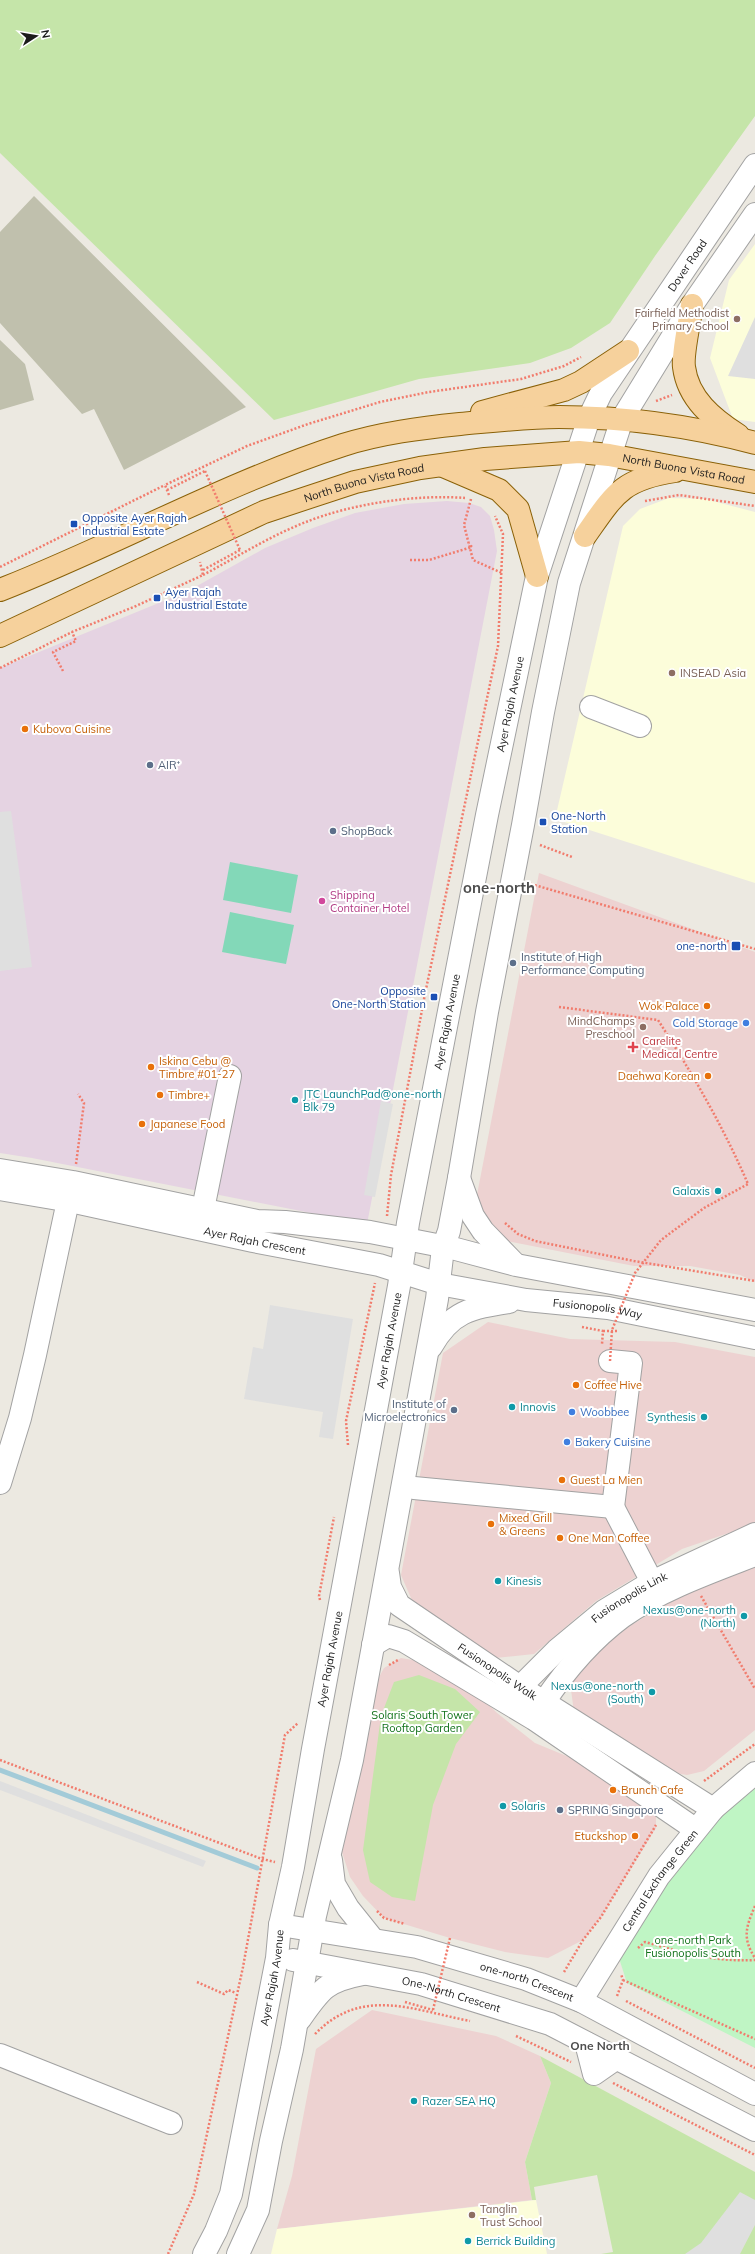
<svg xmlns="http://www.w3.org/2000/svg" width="755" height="2254" viewBox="0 0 755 2254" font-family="Mulish,sans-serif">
	<rect width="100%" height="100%" fill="#ece9e1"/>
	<!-- commercial -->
	<path fill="#edd2d1" d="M539 873 755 952V1282L740 1275 690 1266H634L502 1240 476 1200Z
		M488 1322 570 1339 675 1342 755 1357V1524L682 1549 596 1601 534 1654 485 1659 421 1621 401 1575 443 1353Z
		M755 1564V1730L704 1771 687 1775 675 1773 574 1712 569 1675 628 1627 681 1596Z
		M401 1658 431 1663 467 1683 497 1713 535 1743 598 1769 656 1809V1828L601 1917 583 1940 548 1958 505 1952 450 1938 384 1918 363 1896 350 1877 342 1852 354 1773 372 1690 384 1668Z
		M372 2010 496 2036 540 2056 551 2083 525 2162 532 2200 277 2229 292 2176 316 2049Z"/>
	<!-- industrial -->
	<path fill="#e5d3e2" d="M447 501 469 503 481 507 490 516 494 530 497 551 367 1224 32 1158 0 1153V668L188 591 265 548 313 528 355 513 404 504Z"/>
	<!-- education -->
	<path fill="#fcfdda" d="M755 244V422L733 419 710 358 729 280Z
		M669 498 705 499 755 512V883L555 819 623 526 640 509Z
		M536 2200 547 2254H271L277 2229Z"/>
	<!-- construction -->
	<path fill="#c0c0ad" d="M34 196 246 407 124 470 94 409 82 414 0 323V232Z
		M0 340 25 364 34 400 0 410Z"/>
	<!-- grass -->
	<path fill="#c5e5a9" d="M0 0H755V116L655 256 610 323 571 348 530 363 419 379 274 420 0 153Z
		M419 1675 455 1689 480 1712 456 1744 433 1805 415 1901 392 1897 370 1882 363 1850 381 1716 394 1682Z
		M540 2056 755 2172V2254H601L613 2252 597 2175 534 2187 536 2200H532L525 2162 551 2083Z"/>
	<!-- park -->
	<path fill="#bff5c4" d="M755 1782V2048L627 1983 617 1952 649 1901 711 1824Z"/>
	<!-- pitch -->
	<path fill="#83d8b8" d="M230 862 298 875 291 913 223 900Z
		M230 912 294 925 286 964 222 952Z"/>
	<!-- parking -->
	<path fill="#dfdfdf" d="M755 317V379L728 376Z
		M11 811 32 967 0 971V812Z
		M381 1101 393 1104 375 1197 364 1195Z
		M270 1305 353 1319 333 1439 319 1437 323 1412 244 1399 253 1347 263 1349Z
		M0 1781 206 1861 203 1867 0 1790Z
		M740 2192 755 2200V2225L740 2254H685L701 2243Z"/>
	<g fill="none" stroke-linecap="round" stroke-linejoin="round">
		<!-- stream -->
		<path stroke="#a3cbd8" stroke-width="5" d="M0 1770 257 1868"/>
		<!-- minor casing -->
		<g stroke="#a2a2a2" stroke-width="24">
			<g id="minor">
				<path d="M591 707 640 726"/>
				<path d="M0 1170 73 1182 257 1221 285 1222 370 1232 452 1248 516 1265 755 1310"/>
				<path d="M459 1178 473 1216 483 1231 515 1264"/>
				<path id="s1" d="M0 1189 70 1201 253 1241 379 1265 439 1284 526 1300 608 1308 755 1338"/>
				<path d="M203 1209 230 1076"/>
				<path d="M431 1347C451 1311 471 1308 509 1302"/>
				<path d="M0 1483 20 1418 35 1355 71 1187"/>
				<path d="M414 1488 613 1507 631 1363 610 1361"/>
				<path d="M613 1507 652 1582"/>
				<path id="s2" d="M388 1573 390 1587 399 1605 520 1687 713 1809"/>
				<path d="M373 1645 388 1636 404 1641 534 1719 695 1829"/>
				<path id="s3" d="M520 1687 557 1650 604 1611 652 1582 755 1534"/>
				<path d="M544 1702C565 1671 591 1640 622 1617 660 1590 711 1572 755 1555"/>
				<path d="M331 1860 334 1884 348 1908 372 1938"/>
				<path id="s4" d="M280 1925 417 1947 526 1979 581 2001 755 2094"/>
				<path id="s5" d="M293 1960 421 1984 550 2024 755 2130"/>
				<path id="s6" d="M581 2001 659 1876 713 1809 755 1773"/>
				<path d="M300 2019C321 1989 326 1981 363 1974"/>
				<path d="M586 2043 594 2074 617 2058"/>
				<path d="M0 2055 171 2123"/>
				<path id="s7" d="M204 2254 216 2231 231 2194 277 1958 280 1925 293 1867 313 1749 399 1286 408 1223 487 815 537 576 589 418 601 393 755 165"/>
				<path d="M238 2254 258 2210 271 2141 292 2049 315 1916 352 1760 437 1299 443 1248 449 1231 459 1178 487 1012 523 825 543 712 569 583 622 419 692 305 755 214"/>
			</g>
		</g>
		<!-- major casing -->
		<g stroke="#8a6108" stroke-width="24">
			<g id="major">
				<path d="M692 305C690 320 682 354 684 367 688 399 713 419 738 435"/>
				<path d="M482 412 564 390 581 382 628 351"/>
				<path d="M443 466 499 490 518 509 537 576"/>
				<path d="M585 536C614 495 621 479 675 471"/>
				<path d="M0 590C115 545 225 483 343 445 381 433 421 428 460 424 493 421 526 417 559 417 624 417 692 426 755 443"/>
				<path id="s8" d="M0 636 264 512 355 482 420 468 485 459 579 452 609 455 755 482"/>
			</g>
		</g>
		<!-- path -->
		<path stroke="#f17c6d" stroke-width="2.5" stroke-dasharray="2 2" stroke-linecap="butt" d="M656 401 672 395
			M167 490 205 471
			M169 495 165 485 247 446 308 424 380 402 429 392 521 379 564 366 581 357
			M471 499 464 525 473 560 502 573
			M645 501 679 495 755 506
			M410 560H429L472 547 469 544
			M0 567 165 485
			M203 570 240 550
			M203 575C237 557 270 536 306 522 351 504 416 494 465 498
			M0 668 72 632 136 606 203 575 200 562
			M63 671 53 652 76 641 72 632
			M540 845 572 857
			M531 884 755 949
			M559 1007 658 1020C692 1073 723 1126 748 1184
			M76 1164 84 1103 78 1094
			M387 1216 391 1175 425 994 498 646 503 534 495 516
			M505 1223 518 1234 535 1241 634 1261 755 1281
			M582 1327 603 1331 602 1344
			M603 1331H617
			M348 1445 346 1421 375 1283
			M701 1596 755 1689
			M320 1600 319 1596 334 1517
			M389 1665 398 1660
			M0 1760 262 1859 275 1862
			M704 1781 755 1744
			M755 1906C746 1927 742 1938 755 1958
			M377 1911 384 1918 405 1924
			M638 1948 645 1942C685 1953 714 1962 755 1960
			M564 1972 583 1940 601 1917 656 1825
			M623 1980 755 2039
			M197 1982 224 1994 228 1990 236 1993
			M617 1996 623 1980 621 1974
			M626 2001 755 2068
			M405 2002 433 2010
			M315 2034C362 1986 413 2010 470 2021
			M516 2036 571 2062
			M613 2083 755 2155
			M168 2254 194 2194 243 1967 285 1735 298 1723"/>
		<!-- minor -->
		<use href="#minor" stroke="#fff" stroke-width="22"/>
		<!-- major -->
		<use href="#major" stroke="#f6d19c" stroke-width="22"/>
		<!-- path-bridge -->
		<path stroke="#f17c6d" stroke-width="2.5" stroke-dasharray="2 2" stroke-linecap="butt" d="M205 471 240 550
			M610 1361 612 1330 635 1273 661 1240 704 1208 748 1184
			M433 2010 450 1938"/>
	</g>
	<!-- markers -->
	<g fill="#8d6e63" stroke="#fff" stroke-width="1.5">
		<circle cx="737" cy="319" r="4"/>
		<circle cx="672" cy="673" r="4"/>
		<circle cx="643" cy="1027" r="4"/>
		<circle cx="472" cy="2215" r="4"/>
	</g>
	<g fill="#1a4fb4" stroke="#fff" stroke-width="1.5">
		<rect x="70" y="520" width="8" height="8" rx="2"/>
		<rect x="153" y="594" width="8" height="8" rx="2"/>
		<rect x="539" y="818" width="8" height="8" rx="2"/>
		<rect x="731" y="941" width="10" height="10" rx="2"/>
		<rect x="430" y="993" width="8" height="8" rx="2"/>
	</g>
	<g fill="#e8710a" stroke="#fff" stroke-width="1.5">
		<circle cx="25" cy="729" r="4"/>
		<circle cx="707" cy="1006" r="4"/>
		<circle cx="151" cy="1067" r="4"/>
		<circle cx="708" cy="1076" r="4"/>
		<circle cx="160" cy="1095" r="4"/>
		<circle cx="142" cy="1124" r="4"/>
		<circle cx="576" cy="1385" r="4"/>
		<circle cx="562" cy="1480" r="4"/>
		<circle cx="491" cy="1524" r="4"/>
		<circle cx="560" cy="1538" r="4"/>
		<circle cx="613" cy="1790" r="4"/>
		<circle cx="635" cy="1836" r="4"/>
	</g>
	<g fill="#5c6f8a" stroke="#fff" stroke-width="1.5">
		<circle cx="150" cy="765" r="4"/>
		<circle cx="333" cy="831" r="4"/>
		<circle cx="513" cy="963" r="4"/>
		<circle cx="454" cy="1410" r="4"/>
		<circle cx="560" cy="1810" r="4"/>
	</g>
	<circle fill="#d1479c" stroke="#fff" stroke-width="1.5" cx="322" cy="901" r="4"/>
	<g fill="#3f7fe0" stroke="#fff" stroke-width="1.5">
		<circle cx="746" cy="1023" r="4"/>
		<circle cx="572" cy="1412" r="4"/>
		<circle cx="567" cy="1442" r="4"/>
	</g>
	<path fill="#e0444e" stroke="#fff" stroke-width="1.5" d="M631 1041h4v4h4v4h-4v4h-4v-4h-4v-4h4z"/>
	<g fill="#0f9aa8" stroke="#fff" stroke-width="1.5">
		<circle cx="295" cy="1100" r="4"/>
		<circle cx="718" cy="1191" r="4"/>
		<circle cx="512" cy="1407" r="4"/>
		<circle cx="704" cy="1417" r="4"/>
		<circle cx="498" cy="1581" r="4"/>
		<circle cx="744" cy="1616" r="4"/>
		<circle cx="652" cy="1692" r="4"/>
		<circle cx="503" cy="1806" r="4"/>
		<circle cx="414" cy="2101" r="4"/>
		<circle cx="468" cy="2241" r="4"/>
	</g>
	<g text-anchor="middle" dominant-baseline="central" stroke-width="4" stroke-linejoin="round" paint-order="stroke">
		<!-- street labels -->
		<g font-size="11" fill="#1b1b1b" stroke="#fff">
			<text stroke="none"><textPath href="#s7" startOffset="2061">Dover Road</textPath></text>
			<text stroke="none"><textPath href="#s8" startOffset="720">North Buona Vista Road</textPath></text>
			<text stroke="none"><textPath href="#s8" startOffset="396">North Buona Vista Road</textPath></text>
			<text stroke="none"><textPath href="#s7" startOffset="1582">Ayer Rajah Avenue</textPath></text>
			<text stroke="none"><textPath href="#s7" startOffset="1258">Ayer Rajah Avenue</textPath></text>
			<text stroke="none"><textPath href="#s1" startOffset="260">Ayer Rajah Crescent</textPath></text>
			<text stroke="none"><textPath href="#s1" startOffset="610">Fusionopolis Way</textPath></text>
			<text stroke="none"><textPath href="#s7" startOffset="934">Ayer Rajah Avenue</textPath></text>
			<text stroke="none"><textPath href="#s3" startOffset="142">Fusionopolis Link</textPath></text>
			<text stroke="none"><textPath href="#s7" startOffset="610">Ayer Rajah Avenue</textPath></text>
			<text stroke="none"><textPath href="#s2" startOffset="153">Fusionopolis Walk</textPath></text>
			<text stroke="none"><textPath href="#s6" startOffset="144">Central Exchange Green</textPath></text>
			<text stroke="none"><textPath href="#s7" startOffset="286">Ayer Rajah Avenue</textPath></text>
			<text stroke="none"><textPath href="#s4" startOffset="254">one-north Crescent</textPath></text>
			<text stroke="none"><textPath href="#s5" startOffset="162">One-North Crescent</textPath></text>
		</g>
		<!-- education labels -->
		<g font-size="11" fill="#785e54" stroke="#fff" text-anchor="end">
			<text x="729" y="313">Fairfield Methodist<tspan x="729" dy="13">Primary School</tspan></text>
			<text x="680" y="673" text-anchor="start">INSEAD Asia</text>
			<text x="635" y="1021">MindChamps<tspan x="635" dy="13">Preschool</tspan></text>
			<text x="480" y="2209" text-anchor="start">Tanglin<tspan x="480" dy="13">Trust School</tspan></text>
		</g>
		<!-- transit labels -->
		<g font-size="11" fill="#164399" stroke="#fff" text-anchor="start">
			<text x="82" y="518">Opposite Ayer Rajah<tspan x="82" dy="13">Industrial Estate</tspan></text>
			<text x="165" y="592">Ayer Rajah<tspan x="165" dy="13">Industrial Estate</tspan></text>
			<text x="551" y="816">One-North<tspan x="551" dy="13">Station</tspan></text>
			<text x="727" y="946" text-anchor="end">one-north</text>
			<text x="426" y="991" text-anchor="end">Opposite<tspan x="426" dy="13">One-North Station</tspan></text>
		</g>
		<!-- food labels -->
		<g font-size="11" fill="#c56008" stroke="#fff" text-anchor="start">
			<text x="33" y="729">Kubova Cuisine</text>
			<text x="699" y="1006" text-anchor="end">Wok Palace</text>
			<text x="159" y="1061">Iskina Cebu @<tspan x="159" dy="13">Timbre #01-27</tspan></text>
			<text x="700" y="1076" text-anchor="end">Daehwa Korean</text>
			<text x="168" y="1095">Timbre+</text>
			<text x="150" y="1124">Japanese Food</text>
			<text x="584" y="1385">Coffee Hive</text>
			<text x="570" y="1480">Guest La Mien</text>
			<text x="499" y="1518">Mixed Grill<tspan x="499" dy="13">&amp; Greens</tspan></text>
			<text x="568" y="1538">One Man Coffee</text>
			<text x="621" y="1790">Brunch Cafe</text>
			<text x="627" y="1836" text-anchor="end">Etuckshop</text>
		</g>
		<!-- service labels -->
		<g font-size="11" fill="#4e5e75" stroke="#fff" text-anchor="start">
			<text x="158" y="765">AIR⁺</text>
			<text x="341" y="831">ShopBack</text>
			<text x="521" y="957">Institute of High<tspan x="521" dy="13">Performance Computing</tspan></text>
			<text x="446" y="1404" text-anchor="end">Institute of<tspan x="446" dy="13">Microelectronics</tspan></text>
			<text x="568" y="1810">SPRING Singapore</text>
		</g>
		<!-- hotel labels -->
		<g font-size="11" fill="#b23c85" stroke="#fff" text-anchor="start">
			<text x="330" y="895">Shipping<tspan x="330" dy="13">Container Hotel</tspan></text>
		</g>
		<!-- shop labels -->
		<g font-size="11" fill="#366cbe" stroke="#fff" text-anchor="start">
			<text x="738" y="1023" text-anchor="end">Cold Storage</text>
			<text x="580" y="1412">Woobbee</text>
			<text x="575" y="1442">Bakery Cuisine</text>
		</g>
		<!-- health labels -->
		<g font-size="11" fill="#be3a42" stroke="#fff" text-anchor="start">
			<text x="642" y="1041">Carelite<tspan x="642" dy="13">Medical Centre</tspan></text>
		</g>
		<!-- culture labels -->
		<g font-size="11" fill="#0d838f" stroke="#fff" text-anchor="start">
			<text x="303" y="1094">JTC LaunchPad@one-north<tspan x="303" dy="13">Blk 79</tspan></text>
			<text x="710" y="1191" text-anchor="end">Galaxis</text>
			<text x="520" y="1407">Innovis</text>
			<text x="696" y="1417" text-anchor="end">Synthesis</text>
			<text x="506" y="1581">Kinesis</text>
			<text x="736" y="1610" text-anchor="end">Nexus@one-north<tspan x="736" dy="13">(North)</tspan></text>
			<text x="644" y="1686" text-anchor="end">Nexus@one-north<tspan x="644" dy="13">(South)</tspan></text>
			<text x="511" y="1806">Solaris</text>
			<text x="422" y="2101">Razer SEA HQ</text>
			<text x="476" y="2241">Berrick Building</text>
		</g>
		<!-- park labels -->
		<g font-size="11" fill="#11721a" stroke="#fff">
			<text x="422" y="1715">Solaris South Tower<tspan x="422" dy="13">Rooftop Garden</tspan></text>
			<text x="693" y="1940">one-north Park<tspan x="693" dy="13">Fusionopolis South</tspan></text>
		</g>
		<!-- neighbourhood labels -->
		<g font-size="12" font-weight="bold" fill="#4e4e4e" stroke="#fff">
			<text x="600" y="2045">One North</text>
		</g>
		<!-- district labels -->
		<g font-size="15" font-weight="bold" fill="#4e4e4e" stroke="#fff">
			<text x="499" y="887">one-north</text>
		</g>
	</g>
	<!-- north arrow -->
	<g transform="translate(36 36) rotate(78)" stroke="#ffffff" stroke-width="3" paint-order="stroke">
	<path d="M0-3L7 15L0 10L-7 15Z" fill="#1b1b1b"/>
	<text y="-6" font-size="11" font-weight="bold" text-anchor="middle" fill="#1b1b1b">N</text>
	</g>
</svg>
